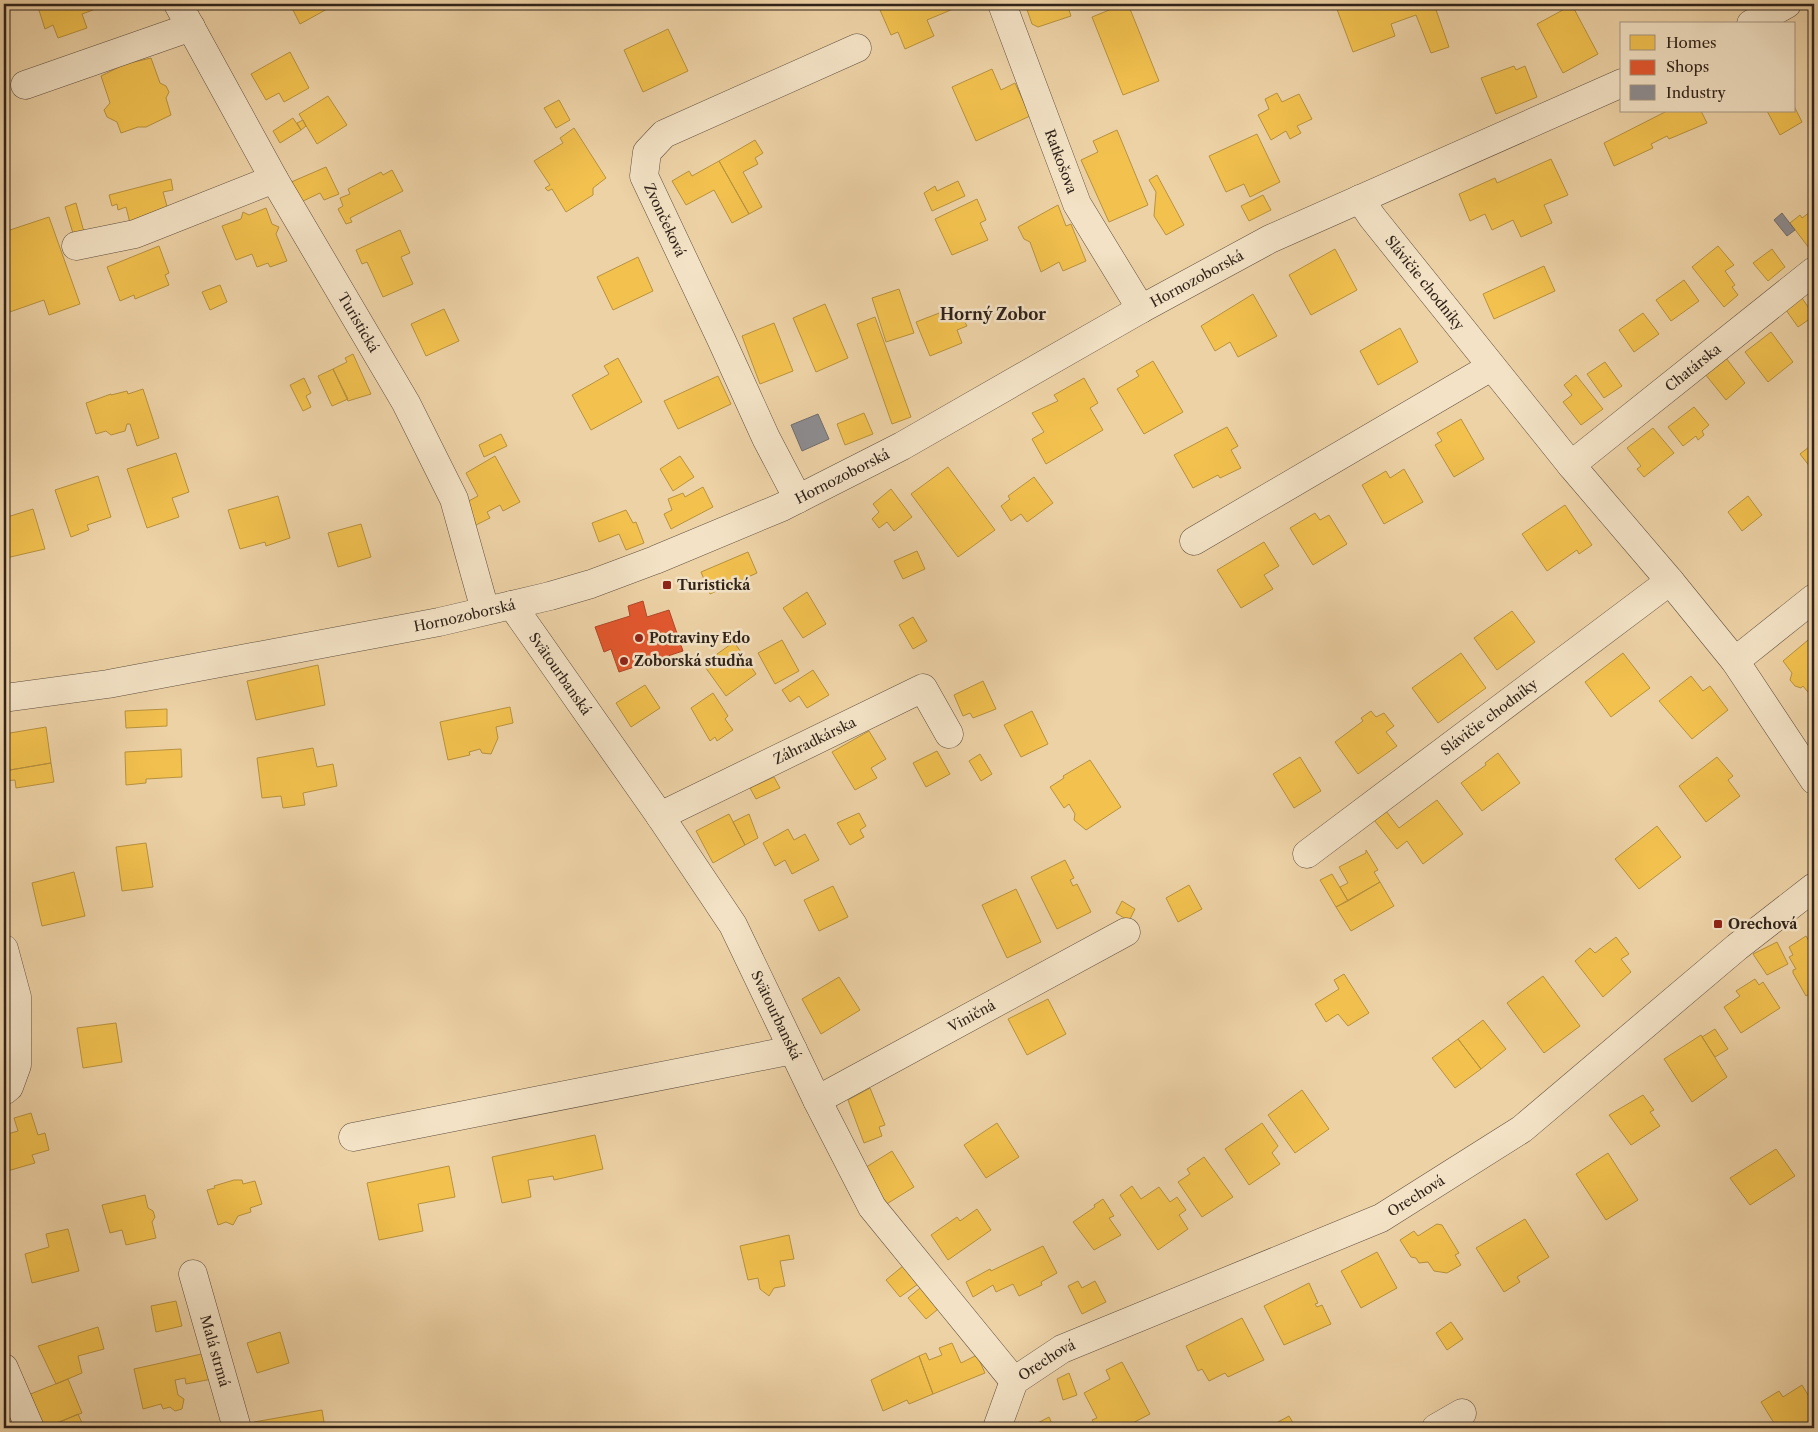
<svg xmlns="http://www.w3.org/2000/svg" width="1818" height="1432" viewBox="0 0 1818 1432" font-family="'Libre Caslon Text',serif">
	<rect width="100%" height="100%" fill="#edd2a6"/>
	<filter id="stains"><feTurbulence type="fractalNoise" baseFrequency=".004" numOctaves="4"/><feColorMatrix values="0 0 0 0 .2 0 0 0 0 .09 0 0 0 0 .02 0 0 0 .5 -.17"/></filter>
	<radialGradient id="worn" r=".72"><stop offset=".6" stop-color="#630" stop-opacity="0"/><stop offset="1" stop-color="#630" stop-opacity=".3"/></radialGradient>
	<!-- homes -->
	<path fill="#f2c14e" stroke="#b8923e" d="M37 4H91L93 10 82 14 87 28 58 38 53 25 45 29Z
		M290 4H326L329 8 300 24Z
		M894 4H965L927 20 934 36 905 49 898 32 891 35 880 10Z
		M1025 4H1067L1071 16 1038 27 1032 24Z
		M1124 4H1128L1159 81 1123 95 1092 17Z
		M1335 4H1434L1449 47 1431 53 1416 15 1391 24 1395 36 1353 52Z
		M1572 5 1598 54 1563 73 1537 24Z
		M668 29 688 71 643 92 624 50Z
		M290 52 309 88 284 102 279 93 266 100 251 74Z
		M151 58 160 83 166 86 169 92 166 98 171 115 146 127H138L121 133 117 122 107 117 104 110 110 103 101 76 125 64Z
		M1514 66 1516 70 1525 66 1537 97 1496 114 1481 78Z
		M992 69 1001 90 1015 83 1030 116 976 141 952 87Z
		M1277 93 1282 102 1299 94 1312 119 1297 126 1301 133 1290 139 1286 131 1271 140 1258 115 1269 109 1265 99Z
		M328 96 347 125 317 144 299 114Z
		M559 100 570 120 556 128 544 108Z
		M1794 106 1802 122 1780 135 1767 111H1794Z
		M1667 111H1701L1707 123 1669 139 1667 136 1651 144 1653 148 1614 166 1604 143Z
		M293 118 301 130 280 143 273 131Z
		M303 120 306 126 301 130 297 123Z
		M574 128 606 178 593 188V195L566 212 552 189 548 191 545 188 550 185 534 161 563 143 560 138Z
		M1117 130 1148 205 1109 222 1081 160 1098 152 1093 141Z
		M1257 134 1280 182 1250 197 1244 184 1226 192 1209 156Z
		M755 140 763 153 755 158 758 164 743 172 762 207 749 214 719 161Z
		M1551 159 1568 195 1544 205 1552 223 1521 237 1513 220 1492 230 1485 214 1470 221 1459 194 1495 178 1497 183Z
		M719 161 749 214 732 223 714 190 686 205 672 181 689 171 692 176Z
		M326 167 339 194 324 200 320 193 299 203 289 183Z
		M392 170 403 191 350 218 352 222 346 224 338 209 343 206 340 198 350 194 348 189 381 172 383 175Z
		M1157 175 1184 225 1166 235 1154 216 1156 192 1149 180Z
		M171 179 173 190 163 192 170 217 131 227 126 207 118 210 117 204 112 206 109 195Z
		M958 181 965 196 932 211 924 193 935 186 937 191Z
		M1263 195 1271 210 1249 221 1241 206Z
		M977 199 986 220 980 223 988 240 952 255 935 219Z
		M76 203 84 232 75 240 65 207Z
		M1058 205 1066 226 1071 224 1086 261 1063 271 1059 262 1041 272 1030 242 1024 239 1018 227Z
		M266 208 272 224 279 227 276 234 287 261 270 267 268 263 257 267 252 254 236 260 222 226 241 219 243 212 249 215Z
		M1814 209V245L1809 248 1790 223 1800 215 1802 218Z
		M49 217 80 304 49 315 44 300 4 314V232Z
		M400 230 410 253 401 257 413 284 383 297 367 262 362 264 356 250Z
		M159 246 169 273 165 275 169 285 135 299 134 295 120 301 107 267Z
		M1718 246 1734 265 1725 271 1735 285 1732 287 1738 295 1724 307 1692 267Z
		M1335 249 1357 290 1311 315 1289 275Z
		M1772 249 1785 267 1768 281 1753 263Z
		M638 257 653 291 613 310 597 277Z
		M1544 266 1555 291 1494 319 1483 294Z
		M1684 280 1699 301 1671 321 1656 300Z
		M220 285 227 302 210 310 202 292Z
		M899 289 914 333 886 342 872 298Z
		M1253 294 1277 336 1238 357 1230 342 1215 351 1201 326Z
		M1802 298 1814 316 1798 327 1786 310Z
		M825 304 848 358 816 372 793 318Z
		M444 309 459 341 426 356 411 324Z
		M947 310 950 315 959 311 967 326 957 330 962 343 930 356 916 322Z
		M1643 313 1659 334 1634 352 1619 330Z
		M875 317 911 417 892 424 857 324Z
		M774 323 793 371 760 384 742 336Z
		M1400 328 1418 362 1378 385 1360 351Z
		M1771 332 1793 362 1768 382 1745 352Z
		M353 354 371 394 348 401 333 369 347 362 345 358Z
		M618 358 642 402 591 430 572 395 609 374 604 366Z
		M1726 358 1745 383 1726 400 1705 374Z
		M1153 361 1183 412 1144 434 1117 389 1139 376 1136 371Z
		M1605 362 1622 386 1604 398 1587 374Z
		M333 369 348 399 332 406 318 376Z
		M1576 375 1603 409 1581 425 1563 402 1572 395 1564 385Z
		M718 376 731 404 678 429 664 401Z
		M304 378 311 393 306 396 311 407 303 411 290 385Z
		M1084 378 1098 403 1090 408 1103 430 1046 464 1032 439 1044 432 1032 413 1058 401 1054 395Z
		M143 389 159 438 137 446 130 424H127L125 431 111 435 106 431 96 434 86 403 111 394V395L127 391 128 394Z
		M1694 407 1709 425 1702 431 1704 435 1698 440 1696 436 1683 446 1668 427Z
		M864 413 873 434 845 445 837 424Z
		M1461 419 1484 459 1454 477 1435 445 1442 441 1437 433Z
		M1227 427 1238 446 1231 450 1241 468 1220 478 1218 475 1193 488 1174 455Z
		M1653 428 1674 453 1644 477 1637 469 1641 466 1627 448Z
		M501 434 507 446 484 457 479 445Z
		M1814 443V472L1800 454Z
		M176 453 189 492 172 498 179 517 147 528 127 469Z
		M495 456 520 502 503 511 500 505 487 512 490 518 476 525 465 503 478 496 466 473Z
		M680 456 694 477 673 491 660 469Z
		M948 467 995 530 958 557 911 494Z
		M1404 469 1423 502 1384 524 1362 485 1386 471 1390 478Z
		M98 476 111 517 87 525 89 530 71 537 55 490Z
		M1034 477 1053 503 1027 522 1021 514 1011 521 1001 506 1010 499 1008 496Z
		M703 487 713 507 671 529 664 514 672 510 668 499 683 493 685 497Z
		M891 489 912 517 894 531 887 522 879 528 872 519 879 512 873 504Z
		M278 496 290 538 266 546 265 542 240 549 228 510Z
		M1748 496 1762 515 1742 531 1728 512Z
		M1565 505 1592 545 1579 554 1577 550 1547 571 1522 534Z
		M33 509 45 549 6 558 4 550V518Z
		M626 510 633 523 636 522 644 543 626 550 619 534 599 542 592 523Z
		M1315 513 1320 520 1329 515 1347 544 1313 565 1290 528Z
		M361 524 371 557 338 567 328 533Z
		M1264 542 1279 566 1264 575 1273 589 1241 608 1217 570Z
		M917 551 925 569 903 579 894 561Z
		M748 552 757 573 710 594 701 572Z
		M807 592 826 624 803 638 783 608Z
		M1512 611 1535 642 1497 670 1474 638Z
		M913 617 927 641 913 649 899 625Z
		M1814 635V695L1812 697 1803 686 1801 688 1795 686 1790 680 1792 673 1783 661Z
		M782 640 799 671 775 684 758 653Z
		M734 642 756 674 726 696 703 664Z
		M1461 653 1486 688 1438 723 1412 688Z
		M1623 653 1650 688 1611 717 1585 682Z
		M318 665 325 705 256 720 247 681Z
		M813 670 829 695 807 708 799 696 790 702 782 690Z
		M1691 676 1703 691 1710 686 1728 710 1692 739 1659 701Z
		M983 681 996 709 973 718 970 713 963 716 954 695Z
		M645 685 660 708 631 727 616 703Z
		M713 693 728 716 725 719 733 730 717 741 715 737 710 741 691 708Z
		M510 707 513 723 496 727 498 738 491 754 482 753 480 749 469 752 470 755 448 760 440 722Z
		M167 709V726L126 728 125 711Z
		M1032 711 1048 744 1021 757 1004 725Z
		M1371 711 1376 717 1384 713 1394 726 1386 732 1397 746 1358 774 1335 742 1363 721 1361 718Z
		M46 727 51 763 4 771V734Z
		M869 731 886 759 871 768 877 778 855 790 832 752Z
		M313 748 317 767 333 764 337 786 303 793 305 805 283 808 281 796 262 798 257 758Z
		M181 749 182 777 146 779V783L126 785 125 752Z
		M937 751 950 774 926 787 913 763Z
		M1498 753 1520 783 1482 811 1461 783 1486 765 1485 763Z
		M980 754 992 774 981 781 969 761Z
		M1300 757 1321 791 1294 808 1273 774Z
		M1717 757 1733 776 1728 780 1740 796 1706 822 1679 786Z
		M1090 760 1121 807 1086 830 1074 820 1075 814 1069 804 1064 808 1050 787 1064 778 1063 776Z
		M51 763 54 782 16 788 15 780 4 781V771Z
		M774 777 780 788 756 799 750 788Z
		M1437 800 1463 834 1423 864 1407 841 1397 849 1374 820 1386 811 1399 828Z
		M859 813 866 826 860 830 864 837 850 845 837 823Z
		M729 814 745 845 713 863 696 831Z
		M749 814 758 838 745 845 733 822Z
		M1657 826 1681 857 1639 889 1615 859Z
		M788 829 794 840 805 834 819 860 792 874 785 860 775 866 763 843Z
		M146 843 153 887 122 891 116 847Z
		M1366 850 1378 870 1374 872 1380 882 1348 901 1340 887 1348 883 1339 867 1366 853Z
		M1065 860 1074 878 1070 880 1073 886 1077 884 1091 912 1057 929 1031 877Z
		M74 872 85 916 42 926 32 883Z
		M1332 874 1348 901 1336 907 1320 880Z
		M1380 882 1394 906 1351 931 1336 907Z
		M1189 885 1202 909 1178 922 1166 898Z
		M833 886 848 917 819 931 804 900Z
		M1016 889 1041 942 1007 958 982 905Z
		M1122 901 1135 909 1129 921 1116 913Z
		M1806 936 1812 946 1814 945V991L1806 996 1793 973V970L1796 969 1789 957 1793 955 1789 947Z
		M1616 937 1629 954 1621 959 1631 972 1603 997 1575 961 1590 948 1595 953Z
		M1777 942 1788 964 1767 975 1753 954Z
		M1344 974 1369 1013 1348 1026 1338 1014 1326 1022 1315 1004 1339 989 1334 980Z
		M1543 976 1580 1026 1544 1053 1507 1003Z
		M839 977 860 1010 821 1034 802 999Z
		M1755 979 1759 985 1763 982 1780 1008 1741 1033 1724 1007 1740 996 1736 991Z
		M1048 999 1066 1034 1027 1055 1008 1019Z
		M1483 1020 1506 1049 1481 1069 1458 1039Z
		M116 1023 122 1062 83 1068 77 1028Z
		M1715 1029 1728 1049 1715 1057 1702 1037Z
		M1701 1035 1727 1077 1692 1102 1664 1059Z
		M1458 1039 1481 1069 1455 1088 1432 1058Z
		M870 1088 885 1125 879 1127 882 1136 864 1143 848 1100Z
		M1302 1090 1329 1129 1295 1153 1268 1115Z
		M1643 1095 1654 1110 1650 1112 1660 1126 1631 1145 1609 1115Z
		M31 1113 38 1135 45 1133 49 1150 32 1155 35 1163 4 1172V1135L18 1131 14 1118Z
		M997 1123 1019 1157 986 1178 964 1145Z
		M1262 1123 1278 1146 1272 1153 1280 1164 1249 1185 1225 1149Z
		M595 1135 603 1169 554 1180 553 1176 528 1180 531 1197 502 1203 492 1157Z
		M1776 1149 1795 1176 1750 1205 1730 1178Z
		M892 1151 914 1187 885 1205 863 1169Z
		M1608 1153 1638 1200 1606 1220 1576 1174Z
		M1204 1157 1233 1197 1202 1217 1178 1182 1190 1174 1187 1169Z
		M449 1166 455 1197 418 1204 423 1231 379 1240 367 1183Z
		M234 1180H242L243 1184 255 1181 262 1204 250 1208 251 1212 238 1216 233 1225 226 1222 218 1225 207 1190 215 1188 214 1186Z
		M1132 1186 1141 1199 1159 1187 1170 1202 1177 1197 1186 1210 1179 1215 1188 1229 1158 1250 1120 1195Z
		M145 1195 148 1208 153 1211 155 1217 152 1222 156 1238 126 1245 122 1230 110 1233 102 1205Z
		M1103 1199 1114 1216 1109 1218 1121 1235 1094 1250 1073 1222 1095 1207 1094 1205Z
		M977 1209 991 1230 948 1260 931 1235 957 1217 960 1221Z
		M1525 1219 1549 1257 1517 1277 1520 1282 1504 1292 1476 1248Z
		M1437 1224 1442 1225 1459 1253 1455 1255 1461 1265 1447 1273 1434 1271 1428 1262 1419 1263 1416 1258 1411 1257 1400 1240 1414 1231 1418 1236Z
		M68 1229 79 1271 32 1283 25 1254 49 1247 46 1234Z
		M789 1235 794 1259 780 1261 785 1286 774 1288 769 1296 760 1289 758 1278 748 1280 740 1246Z
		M1043 1246 1057 1273 1041 1282 1042 1285 1019 1296 1013 1284 996 1292 993 1285 973 1297 966 1282 990 1269 991 1271Z
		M1377 1252 1397 1288 1361 1308 1341 1271Z
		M903 1266 918 1284 900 1297 886 1280Z
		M1078 1281 1082 1288 1095 1281 1106 1302 1082 1314 1068 1286Z
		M1309 1283 1318 1303 1315 1304 1317 1307 1322 1305 1331 1324 1284 1345 1264 1306Z
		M925 1284 943 1305 926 1319 908 1298Z
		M176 1301 182 1326 156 1332 151 1306Z
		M1242 1318 1264 1360 1228 1377 1225 1373 1209 1381 1202 1369 1198 1371 1186 1346Z
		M1451 1322 1463 1339 1447 1350 1436 1333Z
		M98 1327 104 1349 78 1356 82 1373 56 1384 38 1346Z
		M280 1332 289 1363 257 1373 247 1343Z
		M952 1343 961 1363 977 1355 985 1373 933 1394 919 1356 926 1353 929 1360 942 1355 939 1348Z
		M206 1353 212 1379 186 1384 185 1378 175 1380 178 1395 184 1399 182 1409 175 1411 170 1407 163 1409 161 1404 143 1409 134 1369Z
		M919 1356 933 1394 909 1404 907 1400 883 1411 871 1380Z
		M1122 1362 1150 1414 1123 1428H1097L1092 1420 1097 1418 1084 1393 1110 1379 1106 1370Z
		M1069 1373 1077 1395 1063 1400 1057 1379Z
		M68 1379 82 1413 43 1428 28 1395Z
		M1802 1385 1814 1405V1428H1777L1761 1402 1779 1391 1783 1397Z
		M322 1410 325 1428H256L254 1422Z
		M78 1414 82 1423 70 1428H60L58 1423Z
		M1289 1416 1296 1428H1267Z
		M1049 1417 1054 1428H1031L1032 1426Z"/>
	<!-- shops -->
	<path fill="#e4572e" stroke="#ae4728" d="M643 601 647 617 669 610 683 651 619 672 611 649 604 652 595 627 630 616 628 606Z"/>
	<!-- industry -->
	<path fill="#8d8d92" stroke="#716d6e" d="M1782 213 1795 230 1787 236 1774 220Z
		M818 414 829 439 802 451 791 425Z"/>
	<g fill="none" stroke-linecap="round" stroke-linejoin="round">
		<!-- minor casing -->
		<g stroke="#5f4f3d" stroke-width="29">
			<g id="minor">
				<path id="s1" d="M178 4 274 179 406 403 454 499 485 610"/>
				<path id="s2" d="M1002 4 1077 204 1141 309"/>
				<path d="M1751 24 1787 4"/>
				<path d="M25 85 191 27"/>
				<path id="s3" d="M1360 199 1372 217 1571 465 1670 581 1735 661 1814 780"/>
				<path d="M76 246 135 234 274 179"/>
				<path id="s4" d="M1571 465 1814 271"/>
				<path d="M798 499 766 438 721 339 644 176 647 152 664 134 857 48"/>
				<path d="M1194 541 1491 367"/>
				<path id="s5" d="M512 605 660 816 733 925 817 1100 872 1207 1014 1381"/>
				<path d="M1735 661 1814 598"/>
				<path id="s6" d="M4 698 108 684 439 622 550 596 591 584 655 560 782 507 902 446 1141 309 1270 239 1622 83"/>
				<path id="s7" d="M660 816 923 688 949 734"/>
				<path id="s8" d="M1307 854 1670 581"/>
				<path d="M4 949 17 997V1065L9 1087 4 1091"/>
				<path id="s9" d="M817 1100 1126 932"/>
				<path d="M353 1137 793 1050"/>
				<path id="s10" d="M193 1274 237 1428"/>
				<path d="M4 1368 30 1428"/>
				<path id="s11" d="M1014 1381 1062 1349 1381 1218 1522 1129 1737 947 1814 887"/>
				<path d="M997 1428 1014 1381"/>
				<path d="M1436 1428 1462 1413"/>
			</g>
		</g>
		<!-- minor -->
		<use href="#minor" stroke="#f3e2c5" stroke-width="28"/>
	</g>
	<!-- markers -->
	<g fill="#8f2418" stroke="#f3e2c5" stroke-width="2">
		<rect x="662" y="580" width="10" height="10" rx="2.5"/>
		<circle cx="639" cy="638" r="5"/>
		<circle cx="624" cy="661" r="5"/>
		<rect x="1713" y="919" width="10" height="10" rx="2.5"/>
	</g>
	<g text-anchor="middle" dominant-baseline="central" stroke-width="5" stroke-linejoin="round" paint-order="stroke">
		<!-- street labels -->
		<g font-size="14" fill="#30231a" stroke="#f3e2c5">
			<text stroke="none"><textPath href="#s2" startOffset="168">Ratkošova</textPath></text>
			<text transform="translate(665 220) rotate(65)">Zvončeková</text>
			<text stroke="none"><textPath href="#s6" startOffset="1278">Hornozoborská</textPath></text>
			<text stroke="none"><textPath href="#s3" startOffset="106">Slávičie chodníky</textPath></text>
			<text stroke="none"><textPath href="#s1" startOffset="366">Turistická</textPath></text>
			<text stroke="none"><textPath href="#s4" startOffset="156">Chatárska</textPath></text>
			<text stroke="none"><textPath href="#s6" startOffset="872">Hornozoborská</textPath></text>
			<text stroke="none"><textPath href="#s6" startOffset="468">Hornozoborská</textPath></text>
			<text stroke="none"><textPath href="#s5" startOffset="84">Svätourbanská</textPath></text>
			<text stroke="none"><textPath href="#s8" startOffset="228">Slávičie chodníky</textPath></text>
			<text stroke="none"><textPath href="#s7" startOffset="172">Záhradkárska</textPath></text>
			<text stroke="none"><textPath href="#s5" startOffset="489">Svätourbanská</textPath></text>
			<text stroke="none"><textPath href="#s9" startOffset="176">Viničná</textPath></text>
			<text stroke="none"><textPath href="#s11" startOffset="444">Orechová</textPath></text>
			<text stroke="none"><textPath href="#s10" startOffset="80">Malá strmá</textPath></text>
			<text stroke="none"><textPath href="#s11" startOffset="39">Orechová</textPath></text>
		</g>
		<!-- poi labels -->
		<g font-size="14" font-weight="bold" fill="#30231a" stroke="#f3e2c5" text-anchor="start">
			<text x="677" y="585">Turistická</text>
			<text x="649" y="638">Potraviny Edo</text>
			<text x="634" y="661">Zoborská studňa</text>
			<text x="1728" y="924">Orechová</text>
		</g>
		<!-- quarter labels -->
		<g font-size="16" font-weight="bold" fill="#30231a" stroke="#f3e2c5">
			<text x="993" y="314">Horný Zobor</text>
		</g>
	</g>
	<!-- margin -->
	<rect width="1818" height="1432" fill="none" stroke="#edd2a6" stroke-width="20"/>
	<rect x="5" y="5" width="1808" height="1422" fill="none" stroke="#30231a" stroke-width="2.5"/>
	<rect x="10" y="10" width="1798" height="1412" fill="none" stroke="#30231a"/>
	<!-- legend -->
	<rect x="1620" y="22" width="175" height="90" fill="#f3e2c5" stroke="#a59681"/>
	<rect x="1630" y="35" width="25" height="15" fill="#f2c14e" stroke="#a59681"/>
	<text x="1666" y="48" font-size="15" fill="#30231a">Homes</text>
	<rect x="1630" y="60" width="25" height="15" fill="#e4572e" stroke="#a59681"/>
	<text x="1666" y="72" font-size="15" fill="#30231a">Shops</text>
	<rect x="1630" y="85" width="25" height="15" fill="#8d8d92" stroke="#a59681"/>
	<text x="1666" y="98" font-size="15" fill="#30231a">Industry</text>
	<rect width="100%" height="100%" filter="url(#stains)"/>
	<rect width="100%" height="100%" fill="url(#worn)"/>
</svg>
